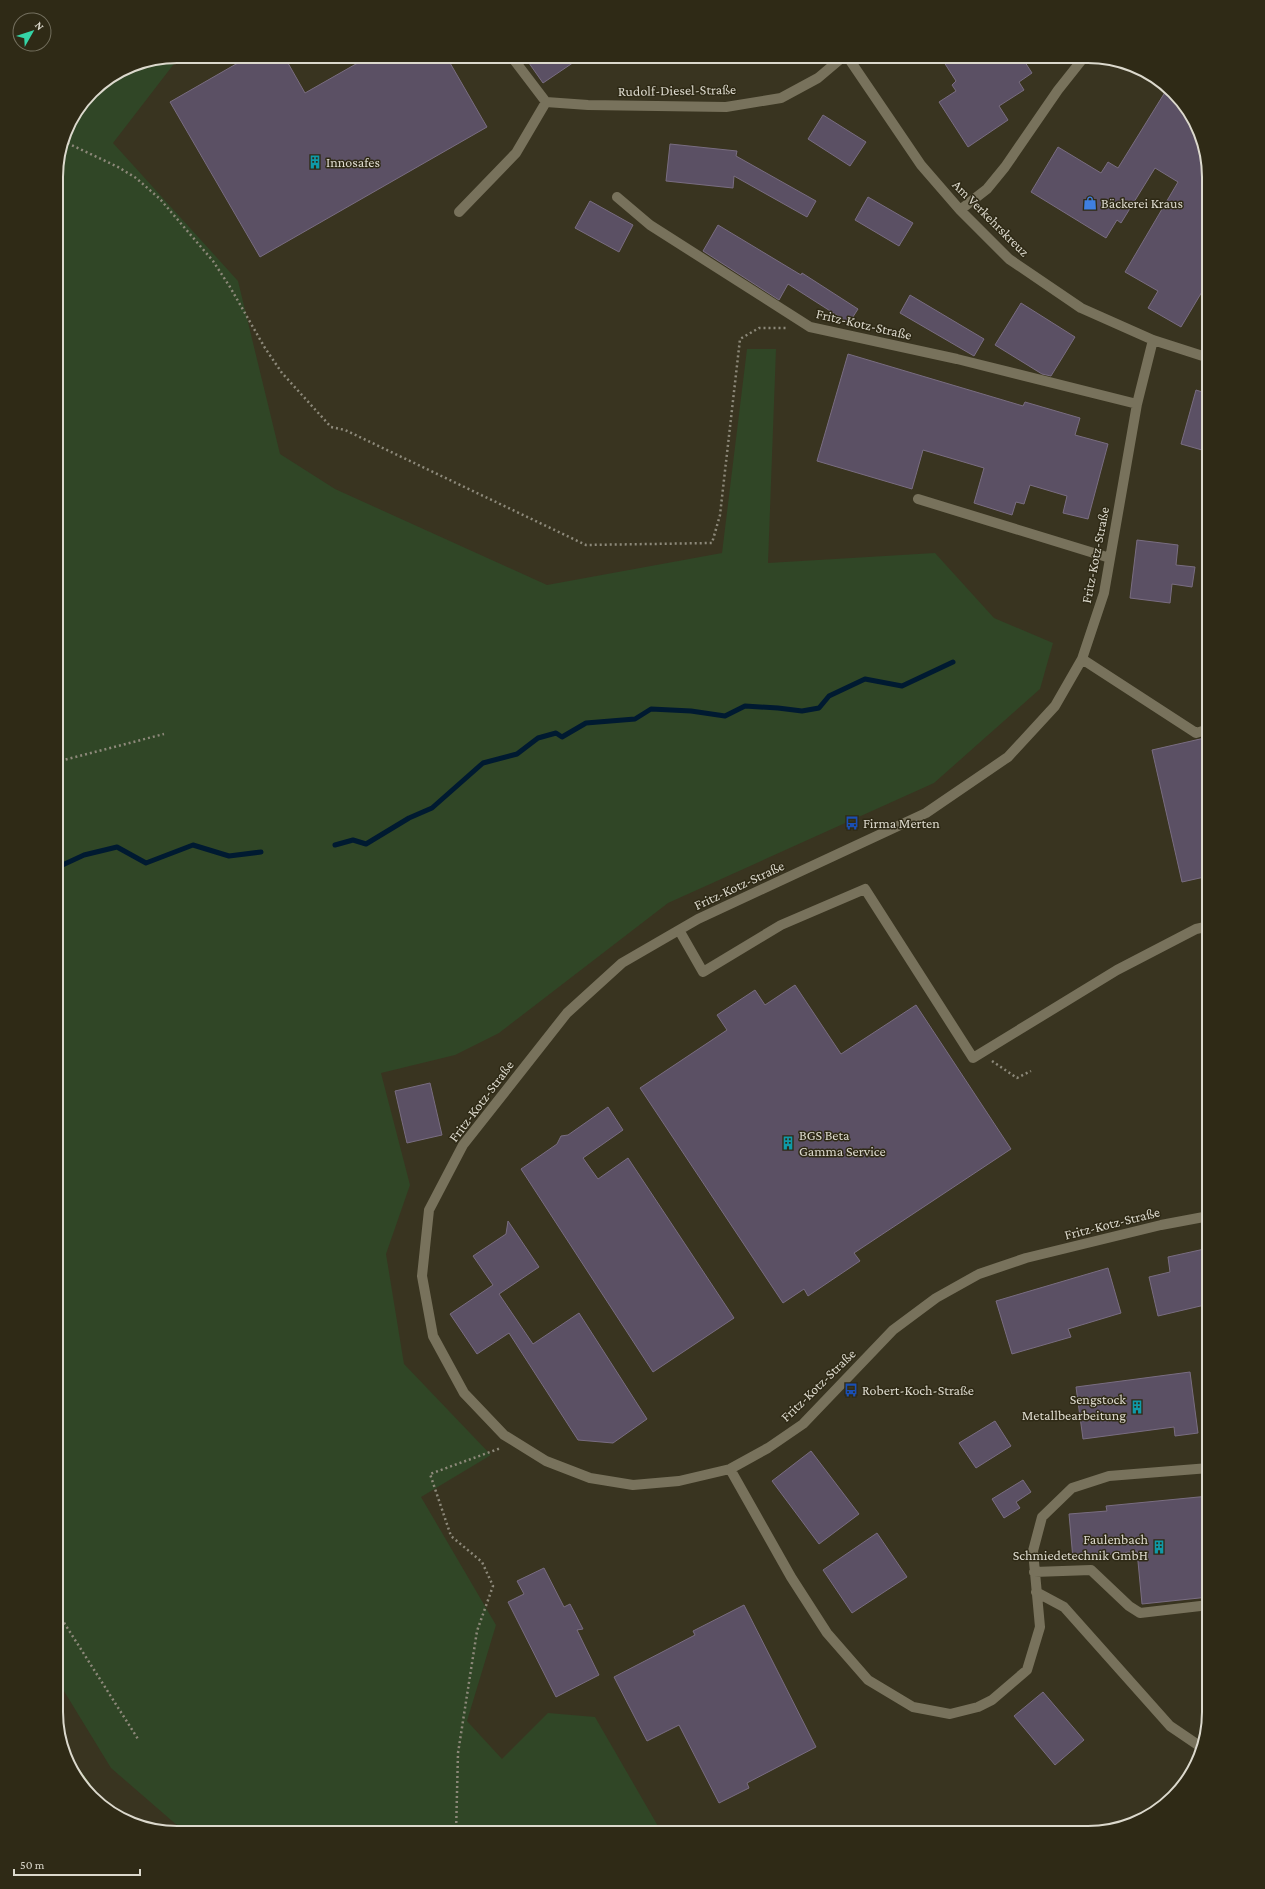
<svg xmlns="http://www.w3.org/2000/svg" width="1265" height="1889" viewBox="0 0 1265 1889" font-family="'Crimson Pro',serif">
	<rect width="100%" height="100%" fill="#393420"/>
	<!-- green -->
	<path fill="#304626" d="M180 56 113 143 238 281 280 454 335 489 547 585 722 553 747 349H776L768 563 935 553 994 618 1053 643 1040 689 934 783 668 903 499 1033 455 1055 381 1073 410 1185 386 1254 404 1364 491 1455 421 1497 496 1625 467 1721 502 1759 548 1713 595 1717 662 1833H186L111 1768 56 1678V765L64 762 56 763V169L65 130 92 91 131 65Z"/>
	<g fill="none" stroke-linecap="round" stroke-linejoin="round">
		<!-- stream -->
		<path stroke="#001a31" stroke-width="5" d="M335 845 353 840 366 844 409 818 432 808 483 763 517 754 538 738 556 733 562 737 586 723 635 719 651 709 691 711 725 716 745 706 778 708 802 711 819 708 829 696 865 679 902 686 953 662
			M56 868 84 855 117 847 146 863 193 845 229 856 261 852"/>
	</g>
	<!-- building -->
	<path fill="#5b5064" stroke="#796d81" d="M250 56H284L305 93 370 56H446L487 127 260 257 170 102Z
		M524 56H583L543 83Z
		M940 56H1021L1032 73 1019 82 1024 90 999 106 1008 120 968 147 939 102 956 91 952 85 956 81Z
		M1167 89 1193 117 1209 177V280L1181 327 1148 308 1158 291 1125 272 1178 182 1155 168 1121 223 1117 220 1106 238 1031 192 1058 147 1101 173 1108 162 1118 168Z
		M823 115 866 142 850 166 808 139Z
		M670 144 737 151 736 156 816 201 807 217 734 176 733 188 666 181Z
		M868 197 913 223 899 246 855 220Z
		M590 201 633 225 619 252 575 228Z
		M718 225 801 275 802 273 858 309 849 323 788 284 779 300 703 251Z
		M910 295 984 339 974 356 900 313Z
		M1021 303 1075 337 1051 376 1042 374 995 345Z
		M848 354 1023 406 1025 402 1080 418 1075 435 1108 444 1088 519 1063 513 1067 496 1030 485 1024 504 1016 502 1012 515 974 503 984 468 923 450 912 489 817 461Z
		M1196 390 1209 394V452L1181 444Z
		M1137 540 1178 545 1176 565 1195 567 1192 587 1172 584 1170 603 1130 598Z
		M1209 737V876L1182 882 1152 750Z
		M795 985 841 1054 916 1005 1011 1149 854 1253 860 1261 808 1296 804 1289 783 1303 640 1088 727 1030 717 1015 755 990 765 1005Z
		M430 1083 442 1135 407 1143 395 1091Z
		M608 1107 623 1130 583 1158 598 1179 628 1158 734 1318 653 1372 521 1169 557 1144 561 1136 568 1135Z
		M508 1221 539 1267 499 1294 533 1344 579 1313 647 1419 613 1443 578 1440 509 1333 477 1354 450 1314 493 1285 473 1256 506 1234Z
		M1209 1248V1304L1158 1316 1149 1277 1170 1272 1168 1257Z
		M1108 1268 1121 1313 1068 1329 1071 1337 1012 1354 996 1301Z
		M1190 1372 1198 1433 1175 1436 1174 1427 1083 1439 1076 1387Z
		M995 1421 1011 1446 976 1468 959 1443Z
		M811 1451 859 1514 819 1544 772 1481Z
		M1023 1480 1031 1492 1016 1502 1020 1508 1004 1518 992 1499Z
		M1209 1496V1597L1142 1604 1137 1551 1073 1559 1069 1514 1107 1511 1106 1506Z
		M877 1533 907 1577 852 1613 823 1570Z
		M544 1568 564 1607 570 1604 583 1629 577 1630 599 1675 556 1697 508 1602 524 1594 517 1581Z
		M744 1605 816 1747 747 1783 749 1788 719 1803 679 1725 647 1741 614 1677 695 1635 693 1631Z
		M1043 1692 1084 1740 1055 1765 1014 1716Z"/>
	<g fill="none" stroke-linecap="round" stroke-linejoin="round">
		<!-- path -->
		<path stroke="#8d897a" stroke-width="2.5" stroke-dasharray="2 3" stroke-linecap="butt" d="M63 141 118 167 136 178 160 199 213 261 230 287 265 348 282 373 331 427 345 430 586 545 712 543 720 515 740 339 759 328H786
			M56 762 164 734
			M992 1061 1017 1078 1031 1071
			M56 1610 138 1739
			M456 1833 458 1753 477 1631 493 1586 482 1562 451 1536 430 1474 501 1448"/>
		<!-- minor -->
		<path stroke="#78725c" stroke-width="10" d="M511 56 546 102 588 105 726 107 781 98 818 78 844 56
			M847 56 921 165 960 210 1009 259 1081 308 1153 340 1209 358
			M617 197 650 225 810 327 957 359 1137 404
			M960 210 987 189 1005 167 1058 90 1085 56
			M459 212 516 153 546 102
			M1153 340 1137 404 1104 593 1082 659 1055 706 1008 757 926 813 698 919 622 963 567 1013 463 1145 429 1210 422 1276 433 1336 464 1393 504 1435 546 1461 590 1478 633 1485 679 1481 730 1469 768 1448 803 1424 893 1330 936 1298 979 1274 1026 1258 1161 1225 1209 1216
			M918 499 1110 558
			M1082 659 1196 733 1209 729
			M679 930 703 972 781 925 865 889 973 1058 1117 970 1196 929 1205 927 1209 929
			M730 1469 791 1577 827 1633 868 1680 913 1707 950 1714 978 1707 992 1700 1027 1670 1040 1627 1033 1551 1042 1517 1072 1488 1109 1476 1209 1468
			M1034 1572 1091 1570 1129 1606 1140 1613 1209 1605
			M1036 1592 1064 1607 1170 1726 1198 1745H1200"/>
		<!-- major -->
		<path stroke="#82a55b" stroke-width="10" d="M70 1765 86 1787"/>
	</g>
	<!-- icons -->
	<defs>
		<g id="building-bare" transform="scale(1.08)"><path d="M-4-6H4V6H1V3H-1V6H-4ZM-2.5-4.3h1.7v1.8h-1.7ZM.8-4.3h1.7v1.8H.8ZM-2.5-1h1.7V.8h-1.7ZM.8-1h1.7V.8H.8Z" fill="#0f9aa8" stroke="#2f2a16" stroke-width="2.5" paint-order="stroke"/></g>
		<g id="shop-bare" transform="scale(1.08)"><path d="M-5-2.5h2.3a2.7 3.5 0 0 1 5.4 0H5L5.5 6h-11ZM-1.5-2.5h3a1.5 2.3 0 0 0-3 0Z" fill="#3f7fe0" stroke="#2f2a16" stroke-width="2.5" paint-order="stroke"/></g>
		<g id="bus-bare" transform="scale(1.08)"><path d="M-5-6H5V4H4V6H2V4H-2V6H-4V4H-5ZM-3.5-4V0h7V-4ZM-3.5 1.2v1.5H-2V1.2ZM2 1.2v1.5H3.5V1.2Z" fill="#1a4fb4" stroke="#2f2a16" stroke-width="2.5" paint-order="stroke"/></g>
	</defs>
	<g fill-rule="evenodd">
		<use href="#building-bare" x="315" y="162"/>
		<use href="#shop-bare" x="1090" y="203"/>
		<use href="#bus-bare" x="852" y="823"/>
		<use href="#building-bare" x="788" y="1143"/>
		<use href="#bus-bare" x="851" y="1390"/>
		<use href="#building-bare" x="1137" y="1407"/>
		<use href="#building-bare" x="1159" y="1547"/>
	</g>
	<g text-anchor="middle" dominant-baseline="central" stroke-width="3" stroke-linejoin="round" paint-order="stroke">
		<!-- street labels -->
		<g font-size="14" fill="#dcd9cd" stroke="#2f2a16">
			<text transform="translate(677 90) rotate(-1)">Rudolf-Diesel-Straße</text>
			<text transform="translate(991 218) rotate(45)">Am Verkehrskreuz</text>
			<text transform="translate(864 324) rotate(13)">Fritz-Kotz-Straße</text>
			<text transform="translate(1095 555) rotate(-79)">Fritz-Kotz-Straße</text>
			<text transform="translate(739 885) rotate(-25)">Fritz-Kotz-Straße</text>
			<text transform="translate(481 1101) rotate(-53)">Fritz-Kotz-Straße</text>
			<text transform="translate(1112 1223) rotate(-14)">Fritz-Kotz-Straße</text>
			<text transform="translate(818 1385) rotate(-44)">Fritz-Kotz-Straße</text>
		</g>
		<!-- poi labels -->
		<g font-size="14" fill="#dcd9cd" stroke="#2f2a16" text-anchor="start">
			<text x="326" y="162">Innosafes</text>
			<text x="1101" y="203">Bäckerei Kraus</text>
			<text x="863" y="823">Firma Merten</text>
			<text x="799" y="1135">BGS Beta<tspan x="799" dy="16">Gamma Service</tspan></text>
			<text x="862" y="1390">Robert-Koch-Straße</text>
			<text x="1126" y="1399" text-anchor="end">Sengstock<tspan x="1126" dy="16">Metallbearbeitung</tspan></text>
			<text x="1148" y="1539" text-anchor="end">Faulenbach<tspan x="1148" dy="16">Schmiedetechnik GmbH</tspan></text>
		</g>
	</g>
	<!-- crop -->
	<path d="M0 0H1265V1889H0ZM177 63H1088A114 114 0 0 1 1202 177V1712A114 114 0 0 1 1088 1826H177A114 114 0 0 1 63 1712V177A114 114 0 0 1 177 63Z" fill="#2f2a16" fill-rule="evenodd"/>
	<path fill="none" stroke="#dcd9cd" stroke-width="2" d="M177 63H1088A114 114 0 0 1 1202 177V1712A114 114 0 0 1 1088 1826H177A114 114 0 0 1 63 1712V177A114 114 0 0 1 177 63Z"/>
	<!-- north arrow -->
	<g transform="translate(32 32) rotate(51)"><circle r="19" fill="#2f2a16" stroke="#74705f"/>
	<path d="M0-3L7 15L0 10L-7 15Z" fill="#35d4a7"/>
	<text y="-6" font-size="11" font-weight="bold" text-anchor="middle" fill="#dcd9cd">N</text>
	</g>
	<!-- scale -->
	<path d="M14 1869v6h126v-6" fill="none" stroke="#dcd9cd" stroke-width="2"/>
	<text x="20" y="1869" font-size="12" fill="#dcd9cd" stroke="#2f2a16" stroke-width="3" paint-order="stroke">50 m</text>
</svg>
